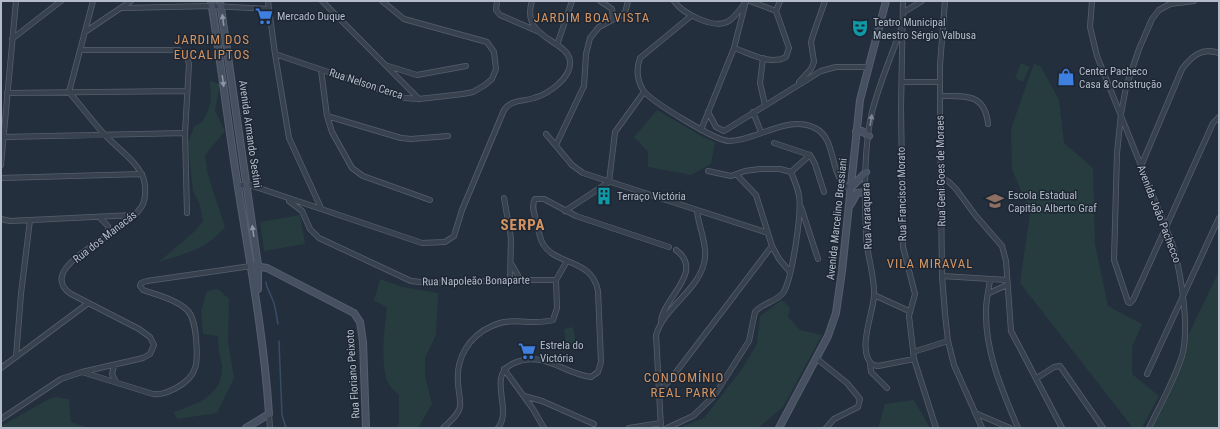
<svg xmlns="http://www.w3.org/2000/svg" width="1220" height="429" viewBox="0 0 1220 429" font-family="'Roboto Condensed',sans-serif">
	<rect width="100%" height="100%" fill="#242f3e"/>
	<!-- green -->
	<path fill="#263c3f" d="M1021 63 1030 67 1023 82 1015 78Z
		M1034 63 1041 67 1059 100 1064 143 1093 168 1095 244 1108 306 1142 324 1132 347V374L1159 396 1142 428H1133L1020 283 1030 213 1012 169 1011 129Z
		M210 81 220 84 215 111 225 131 205 155 208 175 225 227C206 250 186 253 159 262L195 231 203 221 200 205 193 191 188 143 194 127 203 121 208 111 211 101Z
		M657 110 703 137 715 142 711 164 691 175 648 167V152L634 137Z
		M300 215 305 244 264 251 260 222Z
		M1219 271V428H1148L1184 344Z
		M380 279 403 287 438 293 436 335 425 358V376L432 404 418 428H397L399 421V395C396 392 391 388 389 384 379 368 385 325 387 307L374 301Z
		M218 289 229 299 228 342 234 378 217 413 177 419 174 412C197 404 222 396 222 367 222 363 220 359 220 355 218 349 219 343 218 336L203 334 201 311 207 291Z
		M782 300 790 308 788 317 800 330 822 335 783 407 758 428H678L704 418 742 369 757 344 760 316Z
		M573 327 576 346 566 347 564 329Z
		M56 397 69 399 71 422 88 428H1V426L49 399Z
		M914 400 930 428H878L885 404Z"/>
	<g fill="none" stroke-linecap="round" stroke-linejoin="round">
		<!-- stream -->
		<path stroke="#394c67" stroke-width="1.5" d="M266 282C266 288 269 290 271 296 276 305 276 315 278 324
			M279 341 282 415 286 428"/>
		<!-- street casing -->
		<g stroke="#565f6c" stroke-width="6">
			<path id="street" d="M268 1 275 54 289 138 321 208
				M322 1 419 99
				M497 1 496 10 500 15 537 31
				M600 1 612 9 613 19
				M674 1C682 13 713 29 727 22 735 18 740 9 745 3
				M750 1 776 11
				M903 1 901 108 903 247 915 294 909 316 914 359 936 428
				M945 1 940 65V113L942 276 945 314 948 341 954 365 982 428
				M1092 1 1090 27 1097 56 1172 243C1181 272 1189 323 1183 352 1178 374 1159 407 1149 428
				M1194 1 1170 4 1159 10 1152 19 1139 49 1126 87 1121 114 1117 153 1114 260 1128 302 1130 303 1133 300 1213 123 1219 117
				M123 8 212 6 269 9
				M776 11 780 1
				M904 12 922 1
				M691 16 640 58C636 69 637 80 643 90 650 101 716 141 729 141 757 141 787 114 815 128 838 139 828 177 850 189
				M901 29C891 57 879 84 872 112 863 151 865 196 866 236 867 256 875 276 874 296 873 314 856 352 873 365L878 366 914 359
				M85 32 131 1
				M12 39 61 1
				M557 45 572 1
				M734 48C749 53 771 66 786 57L789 48 776 11
				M80 50H179L186 54 189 64 185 133 187 213
				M275 54 405 98 419 99 463 94 473 92 485 85 492 79 496 69 494 52 487 42 404 19 382 1
				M763 58 760 83 765 105
				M388 66 417 75 466 66
				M321 70 327 116 332 132 352 168 363 176 430 200
				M799 82 811 69 814 62 811 42 813 35 825 1
				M902 82H940
				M7 93 187 91
				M940 96C965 96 985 93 988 124
				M708 112 716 127 724 131 821 71 836 67H868
				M753 112 761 132
				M327 116 401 138 411 139 448 136
				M701 130 734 48 746 1
				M546 134 572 165 583 173 768 233
				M4 137 185 133
				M774 143 810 155 815 164 824 192
				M556 145 584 86 586 54 590 38 599 27 625 13 628 1
				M1 165 16 1
				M1141 166 1182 69C1192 56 1202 47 1219 53
				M791 172 810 155
				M737 175 756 195 772 246 779 259 790 272
				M941 177 949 182 956 189 976 216 1002 246 1006 261 1011 331 1062 428
				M1 178 142 174
				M609 182 615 132 644 92
				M238 186 247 184 422 243 445 242 454 236 462 210 504 110C512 99 522 102 534 98 548 94 572 78 570 61 567 39 520 39 532 1
				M504 198 511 238 510 280
				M289 201 302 211 310 229 319 238 411 281 430 283 515 280H556L567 261
				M801 207 818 259
				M565 211 609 182
				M100 218 108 226 109 233
				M1 219 10 221 134 215
				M512 265 520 279
				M942 276 1007 280
				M990 279C989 289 986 300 986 310 985 352 1002 390 1018 428
				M989 293 1007 285
				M874 295 909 311
				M661 323C661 299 706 272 676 250
				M913 352 948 341
				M16 357 21 294 30 220
				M816 358 847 383 860 399 858 407 834 419 826 428
				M870 363 871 372 887 388
				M114 366 112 374 116 382
				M1 368 87 304
				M504 369 533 409 544 428
				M82 372 143 358 150 354 154 345 150 337 139 329 71 294C65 290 60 284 62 276 66 254 133 227 143 204 146 197 146 182 142 175 134 159 116 147 104 134 92 121 81 106 69 92L93 1
				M1147 374 1219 218
				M1037 378 1054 367 1060 366 1103 428
				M660 390 670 380 772 246
				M524 396 542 401 594 424
				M975 413 1010 428
				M269 414 270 428
				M1 419 61 379 82 372 153 394C162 395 168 392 176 388 199 376 198 361 196 338 195 329 194 318 188 311 178 300 157 295 143 290L140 286 141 283 147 281 251 266
				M443 428C449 422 458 416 460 407 461 399 458 390 458 382 456 358 469 336 492 326 512 316 533 326 553 320L557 308 556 280
				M498 428C513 410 487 376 512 364 544 349 563 374 591 377L598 372 601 362 598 291C592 258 556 266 543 244 539 237 538 228 536 220 534 213 531 205 535 199H544L576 216 669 247
				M629 428 661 423
				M661 428 656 335C665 305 701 290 705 258 707 242 698 226 697 210
				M667 428 693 416 714 396 749 341 755 312C762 303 776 302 783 293 792 280 802 212 799 196 798 188 794 180 791 172L780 169H760L745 171 731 176 708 171"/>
		</g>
		<!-- secondary casing -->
		<g stroke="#565f6c" stroke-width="8">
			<path id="secondary" d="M211 1C221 63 228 125 238 187 250 263 264 338 269 414L246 428
				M220 1 258 265V289
				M856 132 862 131 869 136
				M850 189 866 172
				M851 204 857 193 866 192
				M254 266 267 268 354 313 360 322 363 342 366 428
				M779 428 828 336 836 313 842 271 860 100 886 1"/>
		</g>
		<!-- street -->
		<use href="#street" stroke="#38414e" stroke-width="4.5"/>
		<!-- secondary -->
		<use href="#secondary" stroke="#465061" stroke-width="6"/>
	</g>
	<!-- one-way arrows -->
	<defs><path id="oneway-solid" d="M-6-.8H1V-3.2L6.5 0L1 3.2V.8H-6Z"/></defs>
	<g fill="#8e96a5">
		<use href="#oneway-solid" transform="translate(223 20) rotate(-98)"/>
		<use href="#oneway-solid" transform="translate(223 81) rotate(82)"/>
		<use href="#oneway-solid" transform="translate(253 231) rotate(-98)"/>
	</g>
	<use fill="#7c8592" href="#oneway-solid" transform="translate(871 120) rotate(-81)"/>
	<!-- icons -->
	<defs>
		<g id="supermarket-bare" transform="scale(1.38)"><path d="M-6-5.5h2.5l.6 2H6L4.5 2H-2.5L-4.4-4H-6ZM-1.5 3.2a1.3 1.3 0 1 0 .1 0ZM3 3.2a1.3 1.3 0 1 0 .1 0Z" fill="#3f7fe0" stroke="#1d2633" stroke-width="2.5" paint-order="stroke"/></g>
		<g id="theatre-bare" transform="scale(1.38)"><path d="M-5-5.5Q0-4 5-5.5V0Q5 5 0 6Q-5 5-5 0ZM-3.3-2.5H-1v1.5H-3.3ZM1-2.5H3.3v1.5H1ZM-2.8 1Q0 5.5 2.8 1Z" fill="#0f9aa8" stroke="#1d2633" stroke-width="2.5" paint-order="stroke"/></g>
		<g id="shop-bare" transform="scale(1.38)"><path d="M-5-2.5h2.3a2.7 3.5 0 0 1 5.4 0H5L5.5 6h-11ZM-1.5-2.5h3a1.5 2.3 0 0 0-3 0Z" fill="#3f7fe0" stroke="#1d2633" stroke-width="2.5" paint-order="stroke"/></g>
		<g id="building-bare" transform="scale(1.38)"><path d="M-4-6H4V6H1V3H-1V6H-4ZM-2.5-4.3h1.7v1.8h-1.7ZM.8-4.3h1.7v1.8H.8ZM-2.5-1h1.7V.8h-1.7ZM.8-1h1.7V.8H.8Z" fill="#0f9aa8" stroke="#1d2633" stroke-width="2.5" paint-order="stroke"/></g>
		<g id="school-bare" transform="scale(1.38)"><path d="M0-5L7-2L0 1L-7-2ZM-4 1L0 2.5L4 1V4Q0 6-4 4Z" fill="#8d6e63" stroke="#1d2633" stroke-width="2.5" paint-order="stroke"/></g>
	</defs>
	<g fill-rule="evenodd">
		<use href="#supermarket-bare" x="264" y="16"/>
		<use href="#theatre-bare" x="860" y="28"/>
		<use href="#shop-bare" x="1066" y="77"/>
		<use href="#building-bare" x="604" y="196"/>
		<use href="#school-bare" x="995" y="201"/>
		<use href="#supermarket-bare" x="527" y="351"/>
	</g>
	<g text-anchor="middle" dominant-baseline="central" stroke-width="3" stroke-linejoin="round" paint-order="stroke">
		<!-- poi labels -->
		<g font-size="11" fill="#b4bcc9" stroke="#1d2633" text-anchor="start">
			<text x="277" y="16">Mercado Duque</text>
			<text x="873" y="22">Teatro Municipal<tspan x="873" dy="13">Maestro Sérgio Valbusa</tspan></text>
			<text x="1079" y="71">Center Pacheco<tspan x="1079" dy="13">Casa &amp; Construção</tspan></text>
			<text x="1008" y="195">Escola Estadual<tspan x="1008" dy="13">Capitão Alberto Graf</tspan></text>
			<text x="617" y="196">Terraço Victória</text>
			<text x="540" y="345">Estrela do<tspan x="540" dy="13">Victória</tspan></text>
		</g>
		<!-- street labels -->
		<g font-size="11" fill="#b4bcc9" stroke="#1d2633">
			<text transform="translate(366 84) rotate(18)">Rua Nelson Cerca</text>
			<text transform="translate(250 134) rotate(82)">Avenida Armando Sestini</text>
			<text transform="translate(941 171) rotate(-91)">Rua Geni Goes de Moraes</text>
			<text transform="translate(902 194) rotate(-91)">Rua Francisco Morato</text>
			<text transform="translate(1159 214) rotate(69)">Avenida João Pachecco</text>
			<text transform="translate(867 216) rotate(-92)">Rua Araraquara</text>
			<text transform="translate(837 219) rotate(-84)">Avenida Marcelino Bressiani</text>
			<text transform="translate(105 237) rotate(-38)">Rua dos Manacás</text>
			<text transform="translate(476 281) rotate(-1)">Rua Napoleão Bonaparte</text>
			<text transform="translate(353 374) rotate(-94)">Rua Floriano Peixoto</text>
		</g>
		<!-- quarter labels -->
		<g font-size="13" letter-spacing="1" fill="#d59563" stroke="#1d2633">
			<text x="592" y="17">JARDIM BOA VISTA</text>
			<text x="212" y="39">JARDIM DOS<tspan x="212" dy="15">EUCALIPTOS</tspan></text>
			<text x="930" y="263">VILA MIRAVAL</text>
			<text x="684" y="377">CONDOMÍNIO<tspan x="684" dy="15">REAL PARK</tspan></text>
		</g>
		<!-- district labels -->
		<g font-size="15" font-weight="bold" letter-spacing="1" fill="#d59563" stroke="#1d2633">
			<text x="523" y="225">SERPA</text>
		</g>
	</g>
	<!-- border -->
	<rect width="1220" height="429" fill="none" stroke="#b4bcc9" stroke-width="4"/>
</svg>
